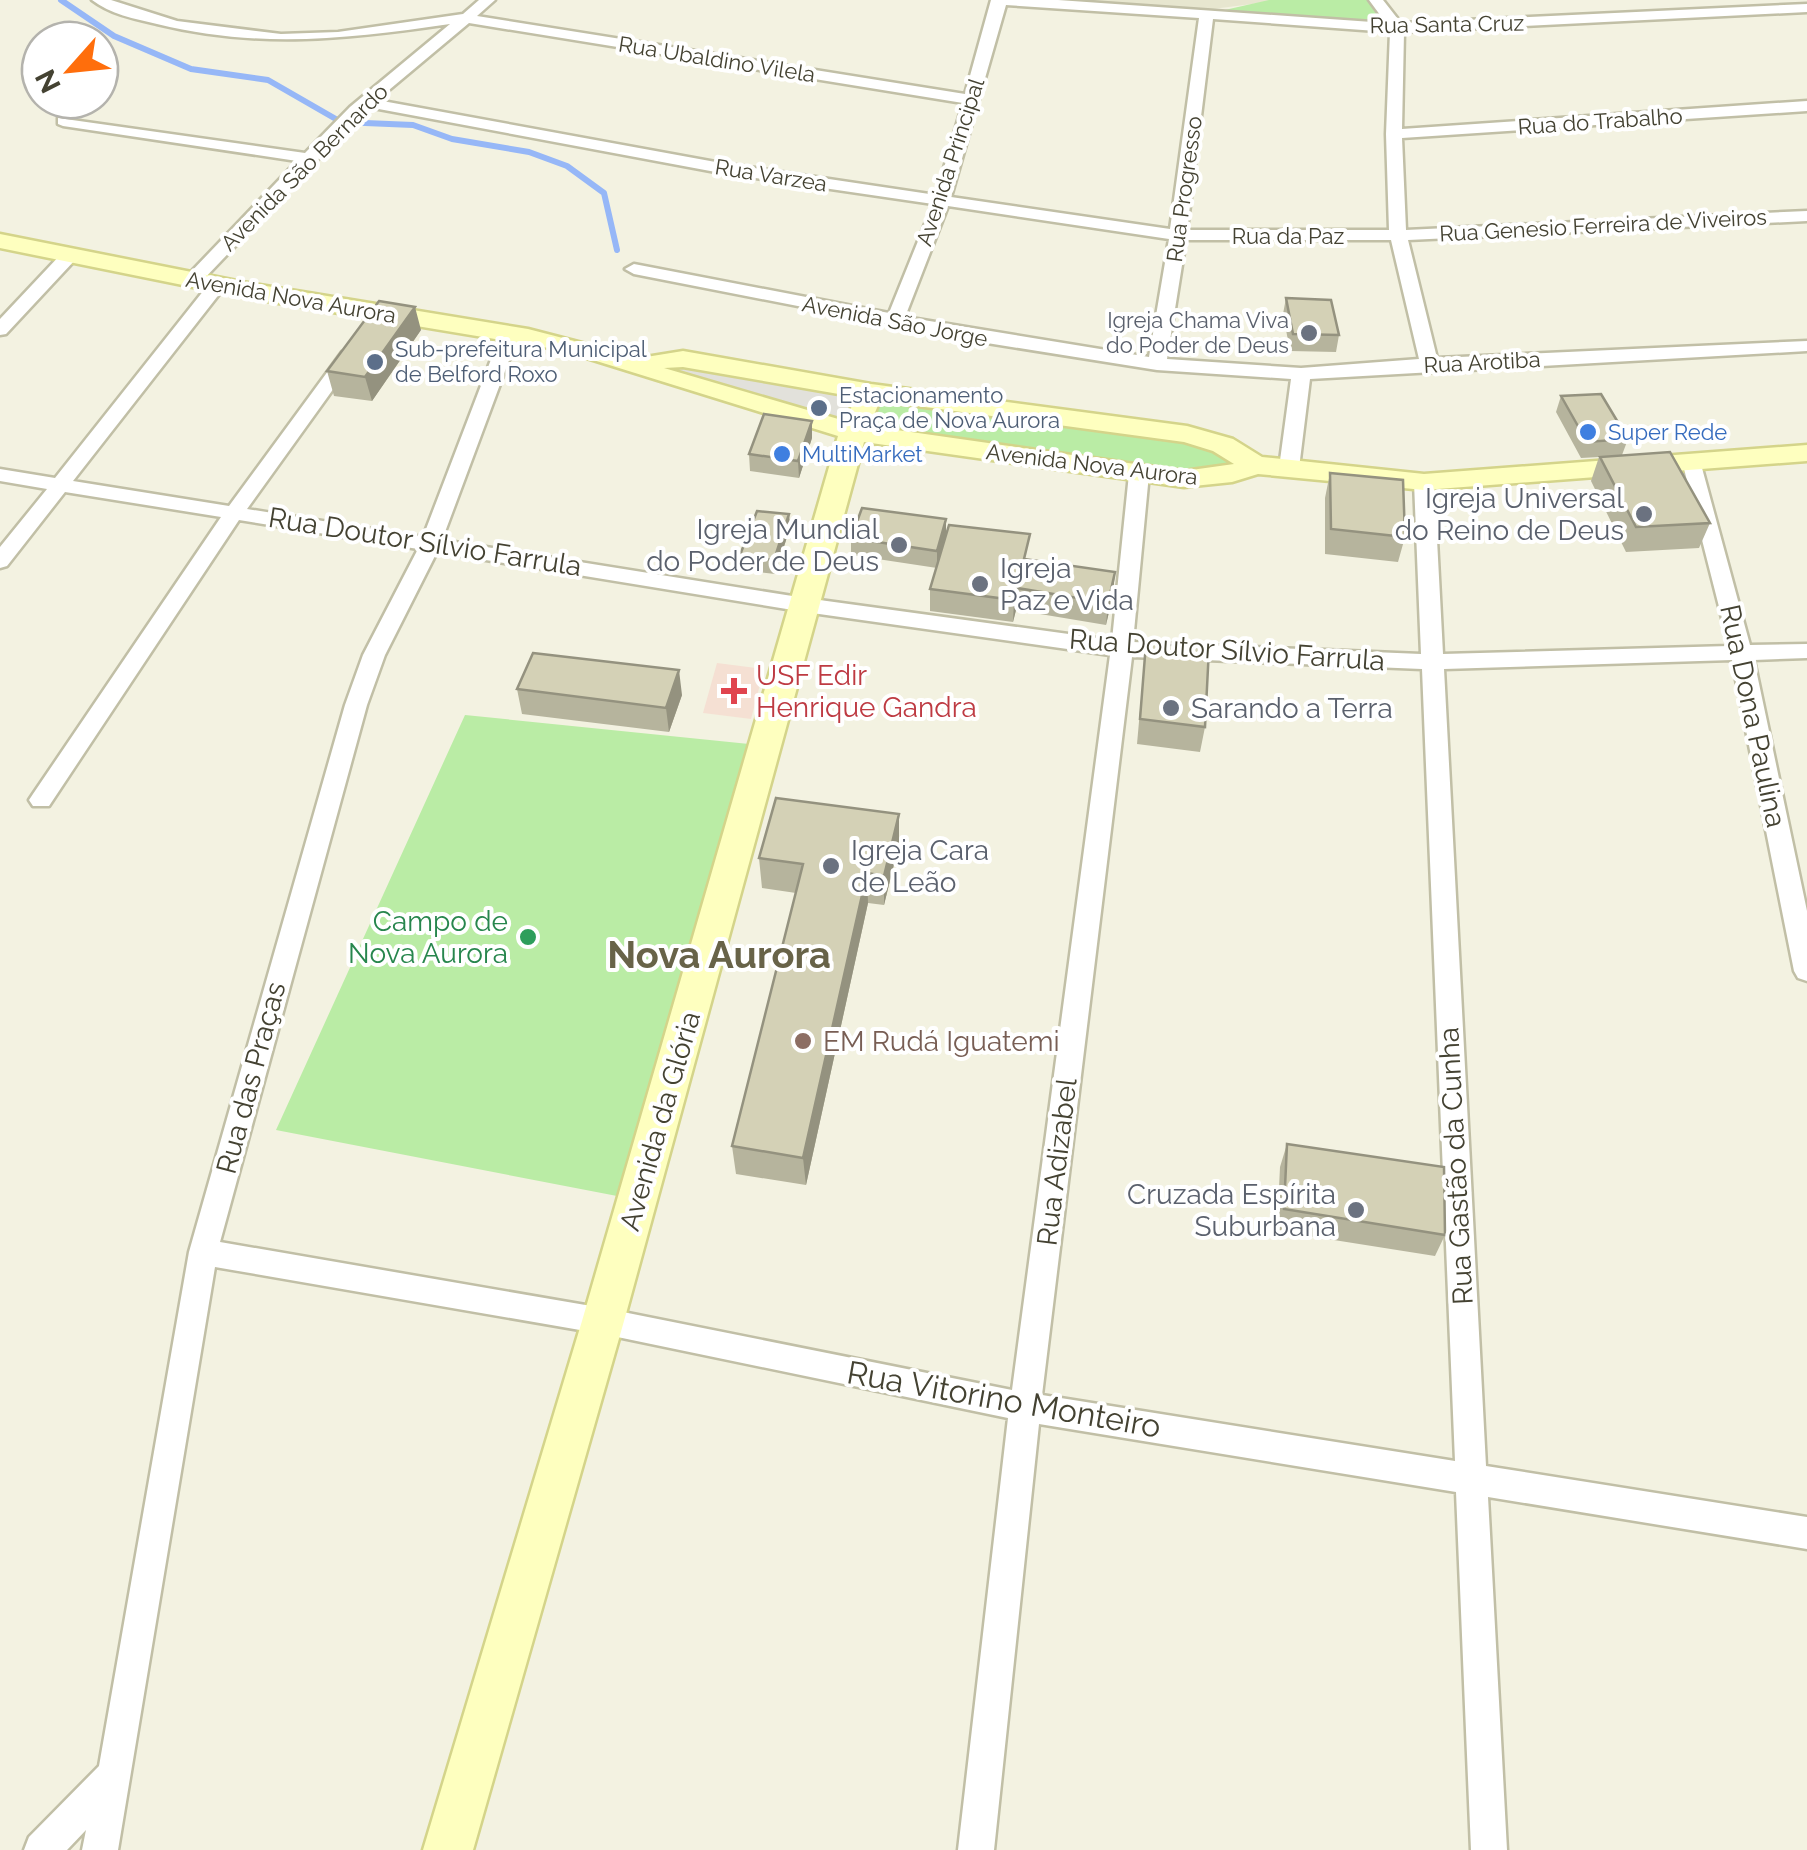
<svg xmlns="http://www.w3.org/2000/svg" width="1807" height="1850" viewBox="0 0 1807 1850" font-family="Raleway,sans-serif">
	<rect width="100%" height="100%" fill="#f3f2e1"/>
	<!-- residential -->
	<path fill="#e7e6cf" d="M1016 0H1284L1173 14Z"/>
	<!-- medical -->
	<path fill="#f5e0d3" d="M717 663 764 669 751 719 703 713Z"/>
	<!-- green -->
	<path fill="#baeca5" d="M1269 0H1376L1397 28 1207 14Z
		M871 392 1162 431 1255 465 1208 478 853 432Z
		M465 715 749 744 617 1196 276 1130Z"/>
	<!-- parking -->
	<path fill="#e2e1db" d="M674 358 871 392 853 432 661 376Z"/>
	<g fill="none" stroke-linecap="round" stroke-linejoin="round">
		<!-- stream -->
		<path stroke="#96b7f7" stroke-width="6" d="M61 0 114 36 191 69 268 80 341 122 413 125 452 139 529 152 567 166 604 193 617 250"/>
		<!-- street casing -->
		<g stroke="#c1bfa6" stroke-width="5">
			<path id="street" d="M92 0H111L177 21 281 34 338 32 463 14 479 0H495L477 16 965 94 991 0H1058L1386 23 1369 0H1383L1401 23 1807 4V12L1404 32 1402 129 1807 101V111L1402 138 1406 230 1807 211V221L1408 240 1437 358 1807 341V351L1310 379 1299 468 1289 474 1279 468 1291 379 1157 370 987 343 634 274 625 269 634 264 889 313 933 204 721 173 368 107 200 283H188V275L297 161 63 126 58 124V118L305 153 350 107 450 24C348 39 259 49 157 24 135 19 110 14 92 0ZM1006 5 1199 18 1170 229 951 197ZM1213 19 1390 32 1386 134 1389 230H1187ZM469 23 963 103 936 195 721 163 377 100ZM948 206 1169 239 1149 357 905 317ZM1186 240H1391L1419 359 1301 368 1167 359Z
				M69 251 78 256 75 260 6 334 0 335V319L63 252Z
				M218 279 227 284 224 288 73 481 229 506 342 352 348 351 357 356 247 509 423 537 500 336 509 331 518 336 442 540 805 598 1112 640 1129 474 1139 468 1149 474 1133 642 1421 654 1414 482 1424 476 1434 482 1443 654 1729 646 1682 461 1685 457H1699L1750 645 1807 644V658L1754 660 1807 911V981L1798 978 1794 971 1732 660 1444 669 1486 1466 1807 1517V1549L1488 1497 1507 1850H1471L1456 1492 1039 1424 994 1850H958L1008 1418 603 1334 215 1267 118 1850H82L86 1830 67 1850H24L29 1837 99 1766 189 1252 345 705 363 655 418 549 239 520 49 806H33L29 800 33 794 221 517 65 492 7 566 0 568V547L47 489 0 481V469L55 478 212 280ZM437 552 805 612 1110 655 1012 1390 603 1308 220 1242 367 705 385 655ZM1132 657 1422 669 1455 1461 1042 1395Z"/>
		</g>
		<!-- secondary casing -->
		<g stroke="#d4d48a" stroke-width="5">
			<path id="secondary" d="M0 234 242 282 528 329 640 358 683 351 871 384 1187 426 1233 439 1262 457 1424 474 1807 445V461L1424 490 1258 474 1232 482 1184 487 864 442 624 1321 473 1850H423L582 1321 838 436 561 350 242 297 0 248ZM683 367 856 397 845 421 664 368ZM880 401 1184 442 1213 451 1234 464 1184 471 869 426Z"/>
		</g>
		<!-- street -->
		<use href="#street" fill="#fff" fill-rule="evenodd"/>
		<!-- secondary -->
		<use href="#secondary" fill="#feffbf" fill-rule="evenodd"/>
	</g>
	<!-- wall -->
	<path fill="#b6b49d" d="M1286 298 1339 335 1336 352 1290 351 1283 314Z
		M421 330 372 401 334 396 327 371Z
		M1561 396 1628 439 1622 455 1710 523 1699 548 1626 552 1591 481 1599 457 1581 458 1556 412Z
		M812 438 799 478 750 471 749 454Z
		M1330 473 1405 537 1398 562 1325 554V498Z
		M789 514 790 528 775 574 742 570 740 555Z
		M946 536 1028 559 1113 594 1106 625 1016 610 1013 622 930 611V589L937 568 851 555V538Z
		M1146 643 1205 727 1200 752 1137 744Z
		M517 689 682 695 669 732 522 714Z
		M899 814V844L884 905 868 903 806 1185 736 1174 732 1146 796 893 762 888 759 858Z
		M1287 1144 1445 1235 1435 1256 1277 1231 1280 1167Z"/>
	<!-- shaded-wall -->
	<path fill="#94927f" d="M415 307 421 330 372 401 365 377Z
		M812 421V438L799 478 798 461Z
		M789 514 790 528 775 574 774 560Z
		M946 519V536L937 568V551Z
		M1115 572 1113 594 1106 625 1108 603Z
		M1017 588 1016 610 1013 622 1014 600Z
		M679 670 682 695 669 732 666 708Z
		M899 814V844L884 905V876Z
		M867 873 868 903 806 1185 803 1158Z"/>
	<!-- building -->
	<path fill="#d4d1b6" stroke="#94927f" stroke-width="2.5" d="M1286 298 1331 300 1339 335 1293 334Z
		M379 301 415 307 365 377 327 371Z
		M1601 394 1628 439 1587 442 1561 396Z
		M764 414 812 421 798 461 749 454Z
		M1670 452 1710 523 1636 527 1600 457Z
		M1330 473 1403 480 1405 537 1331 529Z
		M862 508 946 519 937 551 851 538Z
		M757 511 789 514 774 560 740 555Z
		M949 525 1030 534 1024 559 1115 572 1108 603 1017 588 1014 600 930 589Z
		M1146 643 1209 648 1205 727 1140 719Z
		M533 653 679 670 666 708 517 689Z
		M776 798 899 814 884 876 867 873 803 1158 732 1146 803 864 759 858Z
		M1287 1144 1444 1167 1445 1235 1284 1209Z"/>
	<!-- markers -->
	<g fill="#6b7280" stroke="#fff" stroke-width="4">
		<circle cx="1309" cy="333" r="10"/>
		<circle cx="1644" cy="514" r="10"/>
		<circle cx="899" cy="545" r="10"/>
		<circle cx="980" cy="584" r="10"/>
		<circle cx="1171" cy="708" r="10"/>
		<circle cx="831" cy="866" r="10"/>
		<circle cx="1356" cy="1210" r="10"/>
	</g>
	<g fill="#5c6f8a" stroke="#fff" stroke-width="4">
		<circle cx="375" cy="362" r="10"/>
		<circle cx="819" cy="408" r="10"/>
	</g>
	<g fill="#3f7fe0" stroke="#fff" stroke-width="4">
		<circle cx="1588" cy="432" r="10"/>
		<circle cx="782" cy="454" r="10"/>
	</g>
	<path fill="#e0444e" stroke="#fff" stroke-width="4" d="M729 676h10v10h10v10h-10v10h-10v-10h-10v-10h10z"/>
	<circle fill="#2e9e5b" stroke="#fff" stroke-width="4" cx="528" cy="937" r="10"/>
	<circle fill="#8d6e63" stroke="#fff" stroke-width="4" cx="803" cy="1041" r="10"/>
	<g text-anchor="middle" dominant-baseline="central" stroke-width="8" stroke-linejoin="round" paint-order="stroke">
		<!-- far-street labels -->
		<g font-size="22" fill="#444232" stroke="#fff">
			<text transform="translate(1447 24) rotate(-1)">Rua Santa Cruz</text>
			<text transform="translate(717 59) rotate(9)">Rua Ubaldino Vilela</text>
			<text transform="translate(1600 121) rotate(-4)">Rua do Trabalho</text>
			<text transform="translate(950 162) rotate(-72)">Avenida Principal</text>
			<text transform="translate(304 167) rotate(-45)">Avenida São Bernardo</text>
			<text transform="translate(771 175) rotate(9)">Rua Varzea</text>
			<text transform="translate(1184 189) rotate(-82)">Rua Progresso</text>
			<text transform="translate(1603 225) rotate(-3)">Rua Genesio Ferreira de Viveiros</text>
			<text x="1288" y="236">Rua da Paz</text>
			<text transform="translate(291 297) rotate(10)">Avenida Nova Aurora</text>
			<text transform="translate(895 321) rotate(11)">Avenida São Jorge</text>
			<text transform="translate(1482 362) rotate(-3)">Rua Arotiba</text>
			<text transform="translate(1092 464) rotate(7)">Avenida Nova Aurora</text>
		</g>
		<!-- far-worship labels -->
		<g font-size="22" fill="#5b616d" stroke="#fff" text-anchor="end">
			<text x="1289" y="320">Igreja Chama Viva<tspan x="1289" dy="25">do Poder de Deus</tspan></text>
		</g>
		<!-- far-service labels -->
		<g font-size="22" fill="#4e5e75" stroke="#fff" text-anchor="start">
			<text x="395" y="349">Sub-prefeitura Municipal<tspan x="395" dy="25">de Belford Roxo</tspan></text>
			<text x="839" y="395">Estacionamento<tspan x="839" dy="25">Praça de Nova Aurora</tspan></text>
		</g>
		<!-- far-shop labels -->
		<g font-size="22" fill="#366cbe" stroke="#fff" text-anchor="start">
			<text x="1608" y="432">Super Rede</text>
			<text x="802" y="454">MultiMarket</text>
		</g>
		<!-- worship labels -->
		<g font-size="28" fill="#5b616d" stroke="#fff" text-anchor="end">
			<text x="1624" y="498">Igreja Universal<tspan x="1624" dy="32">do Reino de Deus</tspan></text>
			<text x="879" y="529">Igreja Mundial<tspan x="879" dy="32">do Poder de Deus</tspan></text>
			<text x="1000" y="568" text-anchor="start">Igreja<tspan x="1000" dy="32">Paz e Vida</tspan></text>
			<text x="1191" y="708" text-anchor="start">Sarando a Terra</text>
			<text x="851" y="850" text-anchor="start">Igreja Cara<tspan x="851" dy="32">de Leão</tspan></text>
			<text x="1336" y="1194">Cruzada Espírita<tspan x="1336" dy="32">Suburbana</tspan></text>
		</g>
		<!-- street labels -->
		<g font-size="28" fill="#444232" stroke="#fff">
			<text transform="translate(425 542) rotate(9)">Rua Doutor Sílvio Farrula</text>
			<text transform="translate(1227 650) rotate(4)">Rua Doutor Sílvio Farrula</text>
			<text transform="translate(1753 716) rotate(78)">Rua Dona Paulina</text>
			<text transform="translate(251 1078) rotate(-75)">Rua das Praças</text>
			<text transform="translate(660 1121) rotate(-74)">Avenida da Glória</text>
			<text transform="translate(1057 1162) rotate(-83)">Rua Adizabel</text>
			<text transform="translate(1456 1166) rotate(-93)">Rua Gastão da Cunha</text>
		</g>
		<!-- health labels -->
		<g font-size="28" fill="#be3a42" stroke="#fff" text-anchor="start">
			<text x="756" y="675">USF Edir<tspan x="756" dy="32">Henrique Gandra</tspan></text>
		</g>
		<!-- leisure labels -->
		<g font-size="28" fill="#27864d" stroke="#fff" text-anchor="end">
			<text x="508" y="921">Campo de<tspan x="508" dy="32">Nova Aurora</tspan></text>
		</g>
		<!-- education labels -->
		<g font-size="28" fill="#785e54" stroke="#fff" text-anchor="start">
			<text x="823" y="1041">EM Rudá Iguatemi</text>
		</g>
		<!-- near-street labels -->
		<g font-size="32" fill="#444232" stroke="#fff">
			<text transform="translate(1004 1399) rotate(10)">Rua Vitorino Monteiro</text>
		</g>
		<!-- district labels -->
		<g font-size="38" font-weight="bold" fill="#686348" stroke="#fff">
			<text x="719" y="954">Nova Aurora</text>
		</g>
	</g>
	<!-- north arrow -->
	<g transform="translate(70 70) rotate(243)"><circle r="48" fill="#ffffff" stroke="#b4b3ad" stroke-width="2.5"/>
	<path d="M0-8L18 38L0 25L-18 38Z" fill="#ff6e0c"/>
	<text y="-15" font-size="28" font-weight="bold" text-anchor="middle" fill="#444232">N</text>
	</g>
</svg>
